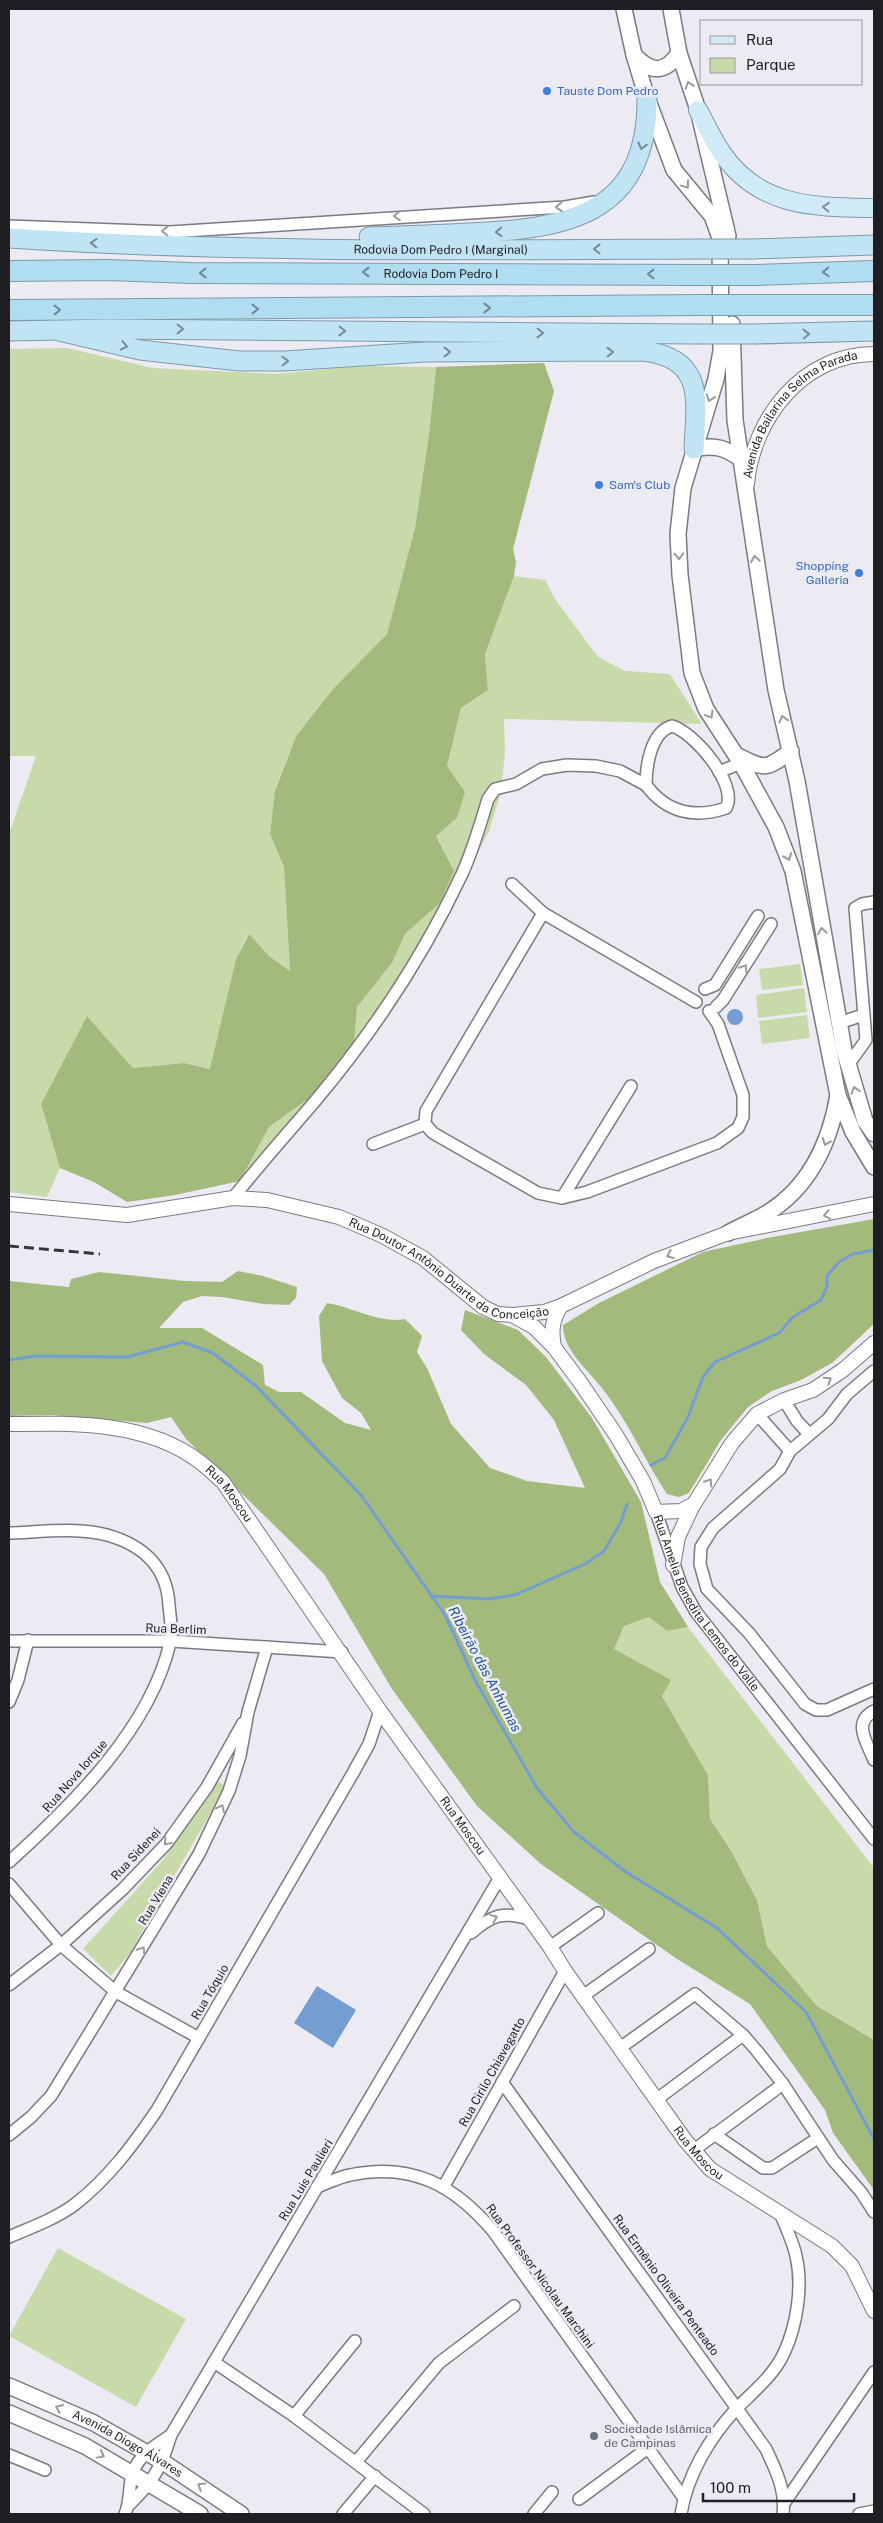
<svg xmlns="http://www.w3.org/2000/svg" width="883" height="2523" font-family="'Public Sans',sans-serif">
<style>
.green{fill:#c6dba9}
.forest{fill:#a2bb7d}
.water{fill:#749dd1}
.lines{fill:none;stroke-linecap:round;stroke-linejoin:round}
.stream{stroke:#749dd1;stroke-width:3}
.minor-casing{stroke:#7b7a82;stroke-width:14}
.tertiary-casing{stroke:#7b7a82;stroke-width:16}
.secondary-casing{stroke:#7b7a82;stroke-width:18}
.primary-casing{stroke:#7e9aa9;stroke-width:20}
.trunk-casing{stroke:#7e9aa9;stroke-width:21}
.motorway-casing{stroke:#7e9aa9;stroke-width:22}
.minor{stroke:#fff;stroke-width:11}
.tertiary{stroke:#fff;stroke-width:14}
.secondary{stroke:#fff;stroke-width:15}
.primary{stroke:#d0ebf7;stroke-width:18}
.trunk{stroke:#c0e4f4;stroke-width:19}
.motorway{stroke:#b1ddf1;stroke-width:20}
.rail{stroke:#363539;stroke-width:3;stroke-dasharray:10 5;stroke-linecap:butt}
.trunk-bridge-casing{stroke:#7e9aa9;stroke-width:21;stroke-linecap:butt}
.motorway-bridge-casing{stroke:#7e9aa9;stroke-width:22;stroke-linecap:butt}
.trunk-bridge{stroke:#c0e4f4;stroke-width:19}
.motorway-bridge{stroke:#b1ddf1;stroke-width:20}
.oneway{stroke:#9a9a9c}
.oneway2{stroke:#788b96}
.oneway3{stroke:#808f97}
.oneway4{stroke:#6f8794}
.shop-dot{fill:#3f7fe0;stroke:#eceaf3;stroke-width:2}
.worship-dot{fill:#6b7280;stroke:#eceaf3;stroke-width:2}
.labels{text-anchor:middle;dominant-baseline:central;stroke-width:5;stroke-linejoin:round;paint-order:stroke}
.shop-label{font-size:12px;fill:#366cbe;stroke:#eceaf3;text-anchor:start}
.street-label{font-size:12px;fill:#1f1e22;stroke:#eceaf3}
.worship-label{font-size:12px;fill:#5b616d;stroke:#eceaf3;text-anchor:start}
.water-label{font-size:14px;font-style:italic;fill:#1e5594;stroke:#eceaf3}
</style>
<rect width="100%" height="100%" fill="#eceaf3"/>
<g class="green">
<path d="M67 348 153 368 277 374 358 366 436 367 429 434 415 528 387 634 334 688 296 736 276 787 270 834 284 867 290 971 269 956 248 934 236 959 211 1069 184 1063 133 1068 87 1016 41 1104 60 1168 47 1197 9 1192V834L36 756H9V349Z"/>
<path d="M514 576 545 580 555 599 598 657 625 671 670 674 702 724 504 719 505 752 501 792 489 831 414 977 386 1020 262 1173 240 1181 269 1127 308 1099 354 1043 357 1007 392 963 405 934 440 903 454 871 436 836 457 818 447 766 461 708 488 690 485 654Z"/>
<path d="M800 964 803 985 762 990 759 969Z"/>
<path d="M804 988 807 1012 758 1018 756 995Z"/>
<path d="M807 1015 810 1038 762 1044 759 1021Z"/>
<path d="M649 1617 667 1631 688 1627 874 1868V2040L817 2006 767 1946 757 1900 730 1849 710 1819 708 1775 662 1696 614 1649 624 1626Z"/>
<path d="M217 1781 226 1786 130 1953 111 1976 83 1949 163 1860Z"/>
<path d="M58 2248 186 2319 136 2407 9 2336Z"/>
</g>
<g class="forest">
<path d="M544 363 554 391 513 549 516 562 514 576 485 654 488 690 461 708 447 766 465 792 457 818 436 836 454 871 440 903 405 934 392 963 357 1007 354 1043 308 1099 269 1127 240 1181 175 1195 127 1202 94 1182 60 1168 41 1104 87 1016 133 1068 184 1063 210 1069 236 959 249 934 269 956 290 971 284 867 270 834 275 791 296 736 334 688 387 634 415 528 429 434 436 367Z"/>
<path d="M874 1219V1324L832 1363 801 1380 772 1391 748 1407 721 1440 689 1493 679 1497 667 1494C645 1461 629 1423 605 1392 590 1371 563 1352 563 1325L599 1303 703 1252 767 1238Z"/>
<path d="M238 1271 263 1276 297 1287 296 1298 289 1305 263 1304 222 1297 202 1296 183 1302 159 1328H202L263 1365 265 1385 279 1392H301L345 1423 371 1430 361 1413 342 1398 322 1361 319 1316 327 1303C353 1307 379 1324 405 1319L422 1336 417 1352 427 1368 451 1424 490 1468 527 1481 585 1488 554 1420 526 1385 484 1354 461 1330 465 1310 518 1330 546 1357 592 1418 641 1502 660 1582 688 1627 667 1631 649 1617 624 1626 614 1649 671 1680 662 1696 708 1775 710 1819 730 1849 757 1900 767 1946 817 2006 874 2040V2190L833 2133 825 2110 750 2004 677 1959 541 1864 477 1806 392 1689 324 1574 186 1439 171 1417 147 1423 52 1415 9 1416V1281L69 1287 71 1279 99 1272 185 1281 222 1282Z"/>
</g>
<g class="water">
<circle cx="735" cy="1017" r="8"/>
<path d="M317 1986 356 2010 333 2048 294 2023Z"/>
</g>
<g class="lines">
<g class="stream">
<path d="M9 1360 36 1356 127 1357 183 1342 213 1353 256 1386 361 1495 445 1615 476 1682 537 1788 574 1832 626 1872 717 1928 806 2012 874 2139"/>
<path d="M651 1465 665 1458 688 1417 703 1377 715 1362 779 1333 793 1317 821 1300 827 1286V1276L839 1262 853 1254 874 1250"/>
<path d="M431 1596 488 1599 515 1595 585 1564 604 1551 621 1522 627 1504"/>
</g>
<defs>
<g id="minor">
<path d="M9 226 170 232 565 207 594 202"/>
<path d="M672 726C694 732 739 785 726 808 694 819 666 812 646 785 646 765 651 732 672 726Z"/>
<path d="M719 772 741 763"/>
<path d="M512 884 543 913"/>
<path d="M705 989 715 985 758 916"/>
<path d="M696 1002 543 913 426 1111 425 1124 433 1133 538 1193 562 1198 587 1192 717 1143 738 1128 743 1117V1095L718 1024 709 1011"/>
<path d="M716 1007 723 1000 771 924"/>
<path d="M839 1023 863 1015"/>
<path d="M848 1065 866 1040 855 908 862 904 874 902"/>
<path d="M373 1144 425 1124"/>
<path d="M233 1198C260 1164 288 1133 316 1100 373 1032 424 955 462 874 473 850 480 825 488 799L495 789 516 784 542 769 567 765 596 766 620 771 646 785"/>
<path d="M562 1198 631 1086"/>
<path d="M874 1371 847 1394 828 1419 790 1451 780 1469 713 1528 701 1547 700 1564 707 1589 749 1633 805 1704 816 1710H827L874 1689"/>
<path d="M784 1400 797 1421 809 1434"/>
<path d="M757 1414 790 1451"/>
<path id="s1" d="M656 1512 682 1587 696 1612 874 1839"/>
<path d="M9 1533C40 1532 76 1527 107 1535 143 1545 167 1567 169 1605 170 1617 173 1632 170 1643 150 1729 72 1805 9 1862"/>
<path d="M9 1641H171L342 1652"/>
<path d="M9 1702 18 1680 28 1640"/>
<path d="M874 1711C852 1722 867 1743 874 1760"/>
<path d="M9 1884 61 1945 116 1992 199 2038"/>
<path d="M471 1933C492 1915 503 1911 529 1919"/>
<path d="M550 1947 598 1913"/>
<path d="M9 1985 61 1945 123 1889 167 1843 207 1787 243 1723"/>
<path d="M583 1996 649 1949"/>
<path d="M620 2048 695 1994 743 2035 757 2051 783 2084 833 2160 861 2192 874 2212"/>
<path d="M502 2082 766 2449C776 2470 786 2491 783 2514"/>
<path d="M656 2100 743 2035"/>
<path d="M714 2134 763 2168H772L818 2138"/>
<path d="M9 2135 31 2117 51 2096 199 1854 229 1791 240 1756 248 1712 267 1647"/>
<path d="M694 2150 783 2084"/>
<path d="M444 2186 565 1971"/>
<path d="M317 2187C328 2183 339 2177 350 2175 412 2162 454 2185 493 2231L683 2497"/>
<path d="M9 2237C30 2228 55 2219 74 2205 108 2179 133 2145 157 2110L353 1773 369 1744 380 1711"/>
<path d="M214 2362 294 2416 424 2514"/>
<path d="M294 2416 355 2341"/>
<path d="M9 2455 45 2470"/>
<path d="M356 2462 439 2363 514 2306"/>
<path d="M579 2499 648 2448"/>
<path d="M785 2502 874 2372"/>
<path d="M130 2504C154 2480 161 2468 171 2435L499 1879"/>
<path d="M125 2514C131 2501 128 2486 133 2472 140 2454 156 2445 171 2435"/>
<path d="M343 2514 375 2476"/>
<path d="M534 2514 552 2492"/>
<path d="M681 2514C687 2475 710 2437 737 2408 754 2391 774 2375 784 2353 797 2325 803 2286 796 2256 793 2242 786 2227 780 2213"/>
<path d="M859 2514 874 2511"/>
</g>
<g id="tertiary">
<path id="s2" d="M747 484C753 418 803 354 874 354"/>
<path id="s3" d="M9 1204 127 1215 233 1198 267 1200 339 1217 381 1235 423 1258 483 1307 498 1314 513 1315 544 1312 561 1306 654 1261 728 1233 874 1204"/>
<path d="M514 1316 534 1327 554 1347 580 1382 616 1435 643 1481 656 1512 681 1511 694 1504 732 1443 757 1414 784 1400 813 1390 843 1370 874 1343"/>
<path d="M554 1347C551 1331 552 1320 561 1306"/>
<path id="s4" d="M9 1424C72 1423 147 1421 200 1462 208 1468 215 1475 223 1482L380 1711 550 1947 565 1971 685 2140 710 2169 832 2246 852 2266 874 2311"/>
<path d="M673 1565 678 1537 693 1505"/>
</g>
<g id="secondary">
<path d="M624 9 634 55 647 98 674 170 712 216 720 238 721 351 716 379 683 488 678 534 680 575 692 673 706 709 741 763 776 827 793 871 838 1095 853 1132 874 1167"/>
<path d="M671 9 679 53 698 110 728 236"/>
<path d="M634 55C650 72 664 75 679 53"/>
<path d="M732 324 735 420 776 690 797 781 844 1050 865 1121 874 1134"/>
<path d="M694 449C713 444 727 448 742 460"/>
<path d="M736 755C765 769 764 771 791 751"/>
<path d="M728 1233C741 1226 756 1220 769 1212 811 1185 830 1142 838 1095"/>
<path id="s5" d="M9 2386 94 2423 163 2462 241 2514"/>
<path d="M9 2413 85 2446 200 2514"/>
</g>
<path id="primary" d="M698 110C706 124 713 140 722 153 759 208 816 207 874 208"/>
<g id="trunk">
<path d="M369 237C402 236 435 235 468 233 565 229 648 216 647 98"/>
<path id="s6" d="M9 238C238 253 468 250 698 249"/>
<path d="M752 249 874 245"/>
<path d="M9 331 111 329 697 334"/>
<path d="M59 331 140 350 239 361H284L425 352 644 351C706 359 696 401 694 449"/>
<path d="M757 334 874 331"/>
</g>
<g id="motorway">
<path id="s7" d="M9 271 108 270 190 273 699 275"/>
<path d="M756 275 874 271"/>
<path d="M757 305H874"/>
<path d="M9 310 699 305"/>
</g>
</defs>
<use href="#minor" class="minor-casing"/>
<use href="#tertiary" class="tertiary-casing"/>
<use href="#secondary" class="secondary-casing"/>
<use href="#primary" class="primary-casing"/>
<use href="#trunk" class="trunk-casing"/>
<use href="#motorway" class="motorway-casing"/>
<use href="#minor" class="minor"/>
<use href="#tertiary" class="tertiary"/>
<use href="#secondary" class="secondary"/>
<use href="#primary" class="primary"/>
<use href="#trunk" class="trunk"/>
<use href="#motorway" class="motorway"/>
<path class="rail" d="M9 1246 100 1254"/>
<defs>
<g id="trunk-bridge">
<path d="M698 249H752"/>
<path d="M697 334H757"/>
</g>
<g id="motorway-bridge">
<path d="M699 275H756"/>
<path d="M699 305H757"/>
</g>
</defs>
<use href="#trunk-bridge" class="trunk-bridge-casing"/>
<use href="#motorway-bridge" class="motorway-bridge-casing"/>
<use href="#trunk-bridge" class="trunk-bridge"/>
<use href="#motorway-bridge" class="motorway-bridge"/>
</g>
<defs><path id="oneway-chevron" d="M-2-3.5L2.5 0L-2 3.5" fill="none" stroke-width="1.6" stroke-linecap="round" stroke-linejoin="round" transform="scale(1.25)"/></defs>
<g class="oneway">
<use href="#oneway-chevron" transform="translate(689 85) rotate(-109)"/>
<use href="#oneway-chevron" transform="translate(686 185) rotate(53)"/>
<use href="#oneway-chevron" transform="translate(559 207) rotate(176)"/>
<use href="#oneway-chevron" transform="translate(397 216) rotate(176)"/>
<use href="#oneway-chevron" transform="translate(165 231) rotate(-179)"/>
<use href="#oneway-chevron" transform="translate(710 398) rotate(109)"/>
<use href="#oneway-chevron" transform="translate(679 556) rotate(88)"/>
<use href="#oneway-chevron" transform="translate(755 559) rotate(-99)"/>
<use href="#oneway-chevron" transform="translate(710 715) rotate(59)"/>
<use href="#oneway-chevron" transform="translate(783 719) rotate(-105)"/>
<use href="#oneway-chevron" transform="translate(788 857) rotate(68)"/>
<use href="#oneway-chevron" transform="translate(822 931) rotate(-100)"/>
<use href="#oneway-chevron" transform="translate(744 968) rotate(-58)"/>
<use href="#oneway-chevron" transform="translate(855 1090) rotate(-106)"/>
<use href="#oneway-chevron" transform="translate(826 1142) rotate(112)"/>
<use href="#oneway-chevron" transform="translate(827 1215) rotate(169)"/>
<use href="#oneway-chevron" transform="translate(670 1255) rotate(158)"/>
<use href="#oneway-chevron" transform="translate(828 1380) rotate(-33)"/>
<use href="#oneway-chevron" transform="translate(709 1482) rotate(-57)"/>
<use href="#oneway-chevron" transform="translate(221 1808) rotate(-65)"/>
<use href="#oneway-chevron" transform="translate(167 1842) rotate(130)"/>
<use href="#oneway-chevron" transform="translate(494 1918) rotate(-22)"/>
<use href="#oneway-chevron" transform="translate(142 1950) rotate(-58)"/>
<use href="#oneway-chevron" transform="translate(59 2408) rotate(-157)"/>
<use href="#oneway-chevron" transform="translate(101 2455) rotate(29)"/>
<use href="#oneway-chevron" transform="translate(201 2486) rotate(-148)"/>
</g>
<g class="oneway2">
<use href="#oneway-chevron" transform="translate(642 146) rotate(104)"/>
<use href="#oneway-chevron" transform="translate(499 232) rotate(178)"/>
<use href="#oneway-chevron" transform="translate(94 243) rotate(-178)"/>
<use href="#oneway-chevron" transform="translate(597 249) rotate(180)"/>
<use href="#oneway-chevron" transform="translate(180 329) rotate(1)"/>
<use href="#oneway-chevron" transform="translate(342 331) rotate(1)"/>
<use href="#oneway-chevron" transform="translate(540 333) rotate(1)"/>
<use href="#oneway-chevron" transform="translate(806 334) rotate(-1)"/>
<use href="#oneway-chevron" transform="translate(124 346) rotate(13)"/>
<use href="#oneway-chevron" transform="translate(447 352)"/>
<use href="#oneway-chevron" transform="translate(610 352) rotate(-1)"/>
<use href="#oneway-chevron" transform="translate(285 361) rotate(-2)"/>
</g>
<use class="oneway3" href="#oneway-chevron" transform="translate(826 207) rotate(-176)"/>
<g class="oneway4">
<use href="#oneway-chevron" transform="translate(366 272) rotate(-180)"/>
<use href="#oneway-chevron" transform="translate(826 272) rotate(178)"/>
<use href="#oneway-chevron" transform="translate(203 273) rotate(180)"/>
<use href="#oneway-chevron" transform="translate(651 274) rotate(-180)"/>
<use href="#oneway-chevron" transform="translate(487 308)"/>
<use href="#oneway-chevron" transform="translate(255 309)"/>
<use href="#oneway-chevron" transform="translate(57 310)"/>
</g>
<g class="shop-dot">
<circle cx="547" cy="91" r="5"/>
<circle cx="599" cy="485" r="5"/>
<circle cx="859" cy="573" r="5"/>
</g>
<circle class="worship-dot" cx="594" cy="2436" r="5"/>
<g class="labels">
<g class="shop-label">
<text x="557" y="91">Tauste Dom Pedro</text>
<text x="609" y="485">Sam's Club</text>
<text x="849" y="566" text-anchor="end">Shopping<tspan x="849" dy="14">Galleria</tspan></text>
</g>
<g class="street-label">
<text stroke="none"><textPath href="#s6" startOffset="432">Rodovia Dom Pedro I (Marginal)</textPath></text>
<text stroke="none"><textPath href="#s7" startOffset="432">Rodovia Dom Pedro I</textPath></text>
<text stroke="none"><textPath href="#s2" startOffset="94">Avenida Bailarina Selma Parada</textPath></text>
<text stroke="none"><textPath href="#s3" startOffset="459">Rua Doutor Antônio Duarte da Conceição</textPath></text>
<text stroke="none"><textPath href="#s4" startOffset="242">Rua Moscou</textPath></text>
<text stroke="none"><textPath href="#s1" startOffset="105">Rua Amelia Benedita Lemos do Valle</textPath></text>
<text transform="translate(176 1629) rotate(2)">Rua Berlim</text>
<text transform="translate(75 1776) rotate(-49)">Rua Nova Iorque</text>
<text stroke="none"><textPath href="#s4" startOffset="648">Rua Moscou</textPath></text>
<text transform="translate(136 1854) rotate(-47)">Rua Sidenei</text>
<text transform="translate(156 1900) rotate(-59)">Rua Viena</text>
<text transform="translate(210 1992) rotate(-60)">Rua Tóquio</text>
<text transform="translate(492 2072) rotate(-61)">Rua Cirilo Chiavegatto</text>
<text stroke="none"><textPath href="#s4" startOffset="1052">Rua Moscou</textPath></text>
<text transform="translate(306 2180) rotate(-59)">Rua Luis Paulieri</text>
<text transform="translate(540 2276) rotate(54)">Rua Professor Nicolau Marchini</text>
<text transform="translate(666 2285) rotate(54)">Rua Ermênio Oliveira Penteado</text>
<text stroke="none"><textPath href="#s5" startOffset="132">Avenida Diogo Álvares</textPath></text>
</g>
<g class="worship-label">
<text x="604" y="2429">Sociedade Islâmica<tspan x="604" dy="14">de Campinas</tspan></text>
</g>
<g class="water-label">
<text transform="translate(485 1669) rotate(62)">Ribeirão das Anhumas</text>
</g>
</g>
<rect width="883" height="2523" fill="none" stroke="#1f1e22" stroke-width="20"/>
<rect x="700" y="20" width="162" height="65" fill="#eceaf3" stroke="#9a989f"/>
<rect x="710" y="36" width="25" height="8" fill="#d0ebf7" stroke="#9a989f"/>
<text x="746" y="45" font-size="15" fill="#1f1e22">Rua</text>
<rect x="710" y="58" width="25" height="15" fill="#c6dba9" stroke="#9a989f"/>
<text x="746" y="70" font-size="15" fill="#1f1e22">Parque</text>
<path d="M703 2493v8h151v-8" fill="none" stroke="#1f1e22" stroke-width="2.5"/>
<text x="710" y="2493" font-size="15" fill="#1f1e22" stroke="#eceaf3" stroke-width="4" paint-order="stroke">100 m</text>
</svg>
